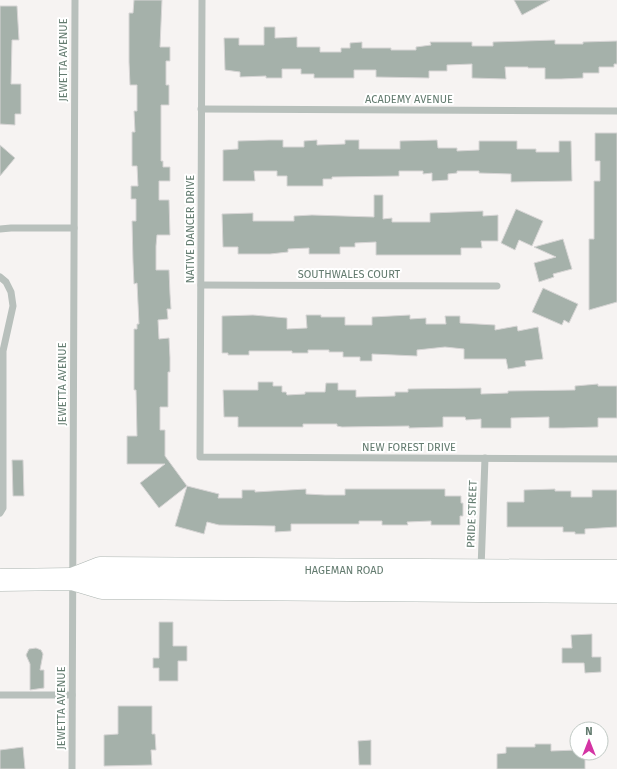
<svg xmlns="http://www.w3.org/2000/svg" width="617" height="769" font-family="'Fira Sans',sans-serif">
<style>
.building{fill:#a5b1aa;stroke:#d7d5d5}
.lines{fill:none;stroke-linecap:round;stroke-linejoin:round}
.major-casing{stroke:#acb5b1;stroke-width:23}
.minor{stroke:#b8c0bc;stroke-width:7}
.major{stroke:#fff;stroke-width:22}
.labels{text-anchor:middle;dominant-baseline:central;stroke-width:4;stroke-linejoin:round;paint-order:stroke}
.street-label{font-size:11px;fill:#637b6f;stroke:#fff}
</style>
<rect width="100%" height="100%" fill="#f6f3f2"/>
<g class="building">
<path d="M134 0H162L160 47H170V61H166V85H169V105H161V161H163V167H170V181H159V200H169L170 235H157L156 246V270H169L170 294 171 309H167L168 319 158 320 159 339 169 338 170 358V372H168V407H160V430H165V456L187 486 219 494 218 498H242V490H255V492L306 489V494L325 495H345V489H445V496H461V503H463V516H460V525H431V521L407 522 408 525H382V521H359V524H291V531L275 532V526L219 525 207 522 204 534 175 526 187 486 159 508 140 483 165 464H127V436H137L136 390H134V329H137V324H139L137 283 134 284 133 262 132 221H136V199H131V186H138L137 166H132V132H135L134 111H137V85H130L129 62V13H133Z"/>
<path d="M514 0H550L522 15Z"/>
<path d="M0 6H17L19 40H12L11 84H21V114H15V125L0 124Z"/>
<path d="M264 27H275V38L297 37V47H320V52H341V48H350V43L362 42V48H391V50H416V47L431 45 430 42H472V46H493V42L555 40V44H583V42L617 41V64H614V67H599V73H583V78L561 79H545V68H528V67H505L506 79 472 78V64L447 65V71H429V78L376 77V70H354V78H314V74H301V69H282V78H266V76L240 77V72L225 70 224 38H239V45H264Z"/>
<path d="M595 133H617V302L589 310V239H594V181H600V161H595Z"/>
<path d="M269 140H283V147H304V141L317 140V145L345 144V140H359V149H400V141L437 140 438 148H457V151L479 150V141H517V149H536V152H559V141H571L572 181 511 182V174L479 173V171H457V173L448 174V180L432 181V173L423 174V171H399V176L332 177V179H323V186H287V176H277V171H254L255 181H223V150L238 149V141Z"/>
<path d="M0 145 15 158 0 176Z"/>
<path d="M374 195H383V219L392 218V222H430V213L483 211V216L498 215V241H481L482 248H461V255H376V242L355 243V247H340V254H309V248L288 249V252L270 254H238V247H223L222 214 253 213V221H294V216L312 215 374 217Z"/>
<path d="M516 209 543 221 532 246 519 240 515 250 501 243Z"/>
<path d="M563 239 572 269 553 274 554 277 539 282 534 263 556 257 534 247Z"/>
<path d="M543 288 578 304 569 323 564 320 562 325 532 312Z"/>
<path d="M253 315 287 318V329L307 328 306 315H321V317H345V325H372V317L410 315V319L426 318V324H446L445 316H460V323L495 325V330L517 326 518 331 538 327 543 359 525 361 526 366 508 369 506 359H464V349L445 347 417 350V356L372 354V361H360V357H343V352H329V350H308V353H292V351H249V355H228V353H222V316Z"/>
<path d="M258 382H273V386H282V392H286L287 395 305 394V392H325L326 383H338V390H356V397L395 396V392H408V389L481 388V394L508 393V391L575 390V386L598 384V386H617V418H598V427L563 428H549V417L511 418V428H481V419L466 420 465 417H443V427L409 428V426L342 427 337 426V424H303V427H238V417H224L223 390H258Z"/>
<path d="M12 460H23L24 496H13Z"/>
<path d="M555 489V491H571V497H592V490H617V527L585 529V534H575V532H563V527H507V502H524V490Z"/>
<path d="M159 622H173V646H187V661H178V681H159V668H153V658H159Z"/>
<path d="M592 634V657H601V672L585 673 584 663H562V648H572L571 635Z"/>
<path d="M36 648 41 650 43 654 40 670H44V688L30 690V664L26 655 29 649Z"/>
<path d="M118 706H152V734H155L156 750H151L152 765 104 766V735L118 734Z"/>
<path d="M371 740V765H359L358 741Z"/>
<path d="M535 744H551V751L577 750V753H585V769H497V754L506 753V747H535Z"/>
<path d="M23 747 25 769H0V750Z"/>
</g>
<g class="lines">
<defs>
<g id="major">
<path d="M72 579 100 568 617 571"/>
<path d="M0 580 72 579 102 588 617 592"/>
</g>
</defs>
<use href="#major" class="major-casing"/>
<g class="minor">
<path d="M202 0 200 457 617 459"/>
<path d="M201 109 617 111"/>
<path d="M0 229 11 228H74"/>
<path d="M0 277 6 282 11 292 13 306 3 351V508L0 513"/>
<path d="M201 285 497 286"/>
<path d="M481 569 485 458"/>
<path d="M0 695H72"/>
<path d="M72 769 75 0"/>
</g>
<use href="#major" class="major"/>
</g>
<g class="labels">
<g class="street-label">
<text transform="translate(63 60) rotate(-90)">JEWETTA AVENUE</text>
<text x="409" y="99">ACADEMY AVENUE</text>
<text transform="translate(190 229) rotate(-90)">NATIVE DANCER DRIVE</text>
<text x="349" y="274">SOUTHWALES COURT</text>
<text transform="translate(62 384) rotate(-90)">JEWETTA AVENUE</text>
<text x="409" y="447">NEW FOREST DRIVE</text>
<text transform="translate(472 514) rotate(-88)">PRIDE STREET</text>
<text x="344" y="570">HAGEMAN ROAD</text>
<text transform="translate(61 708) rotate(-90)">JEWETTA AVENUE</text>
</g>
</g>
<g transform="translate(589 741)"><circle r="19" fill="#ffffff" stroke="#c1cac5"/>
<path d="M0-3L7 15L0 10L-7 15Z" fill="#d434a4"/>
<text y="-6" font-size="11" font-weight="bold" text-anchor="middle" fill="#637b6f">N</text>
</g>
</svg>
